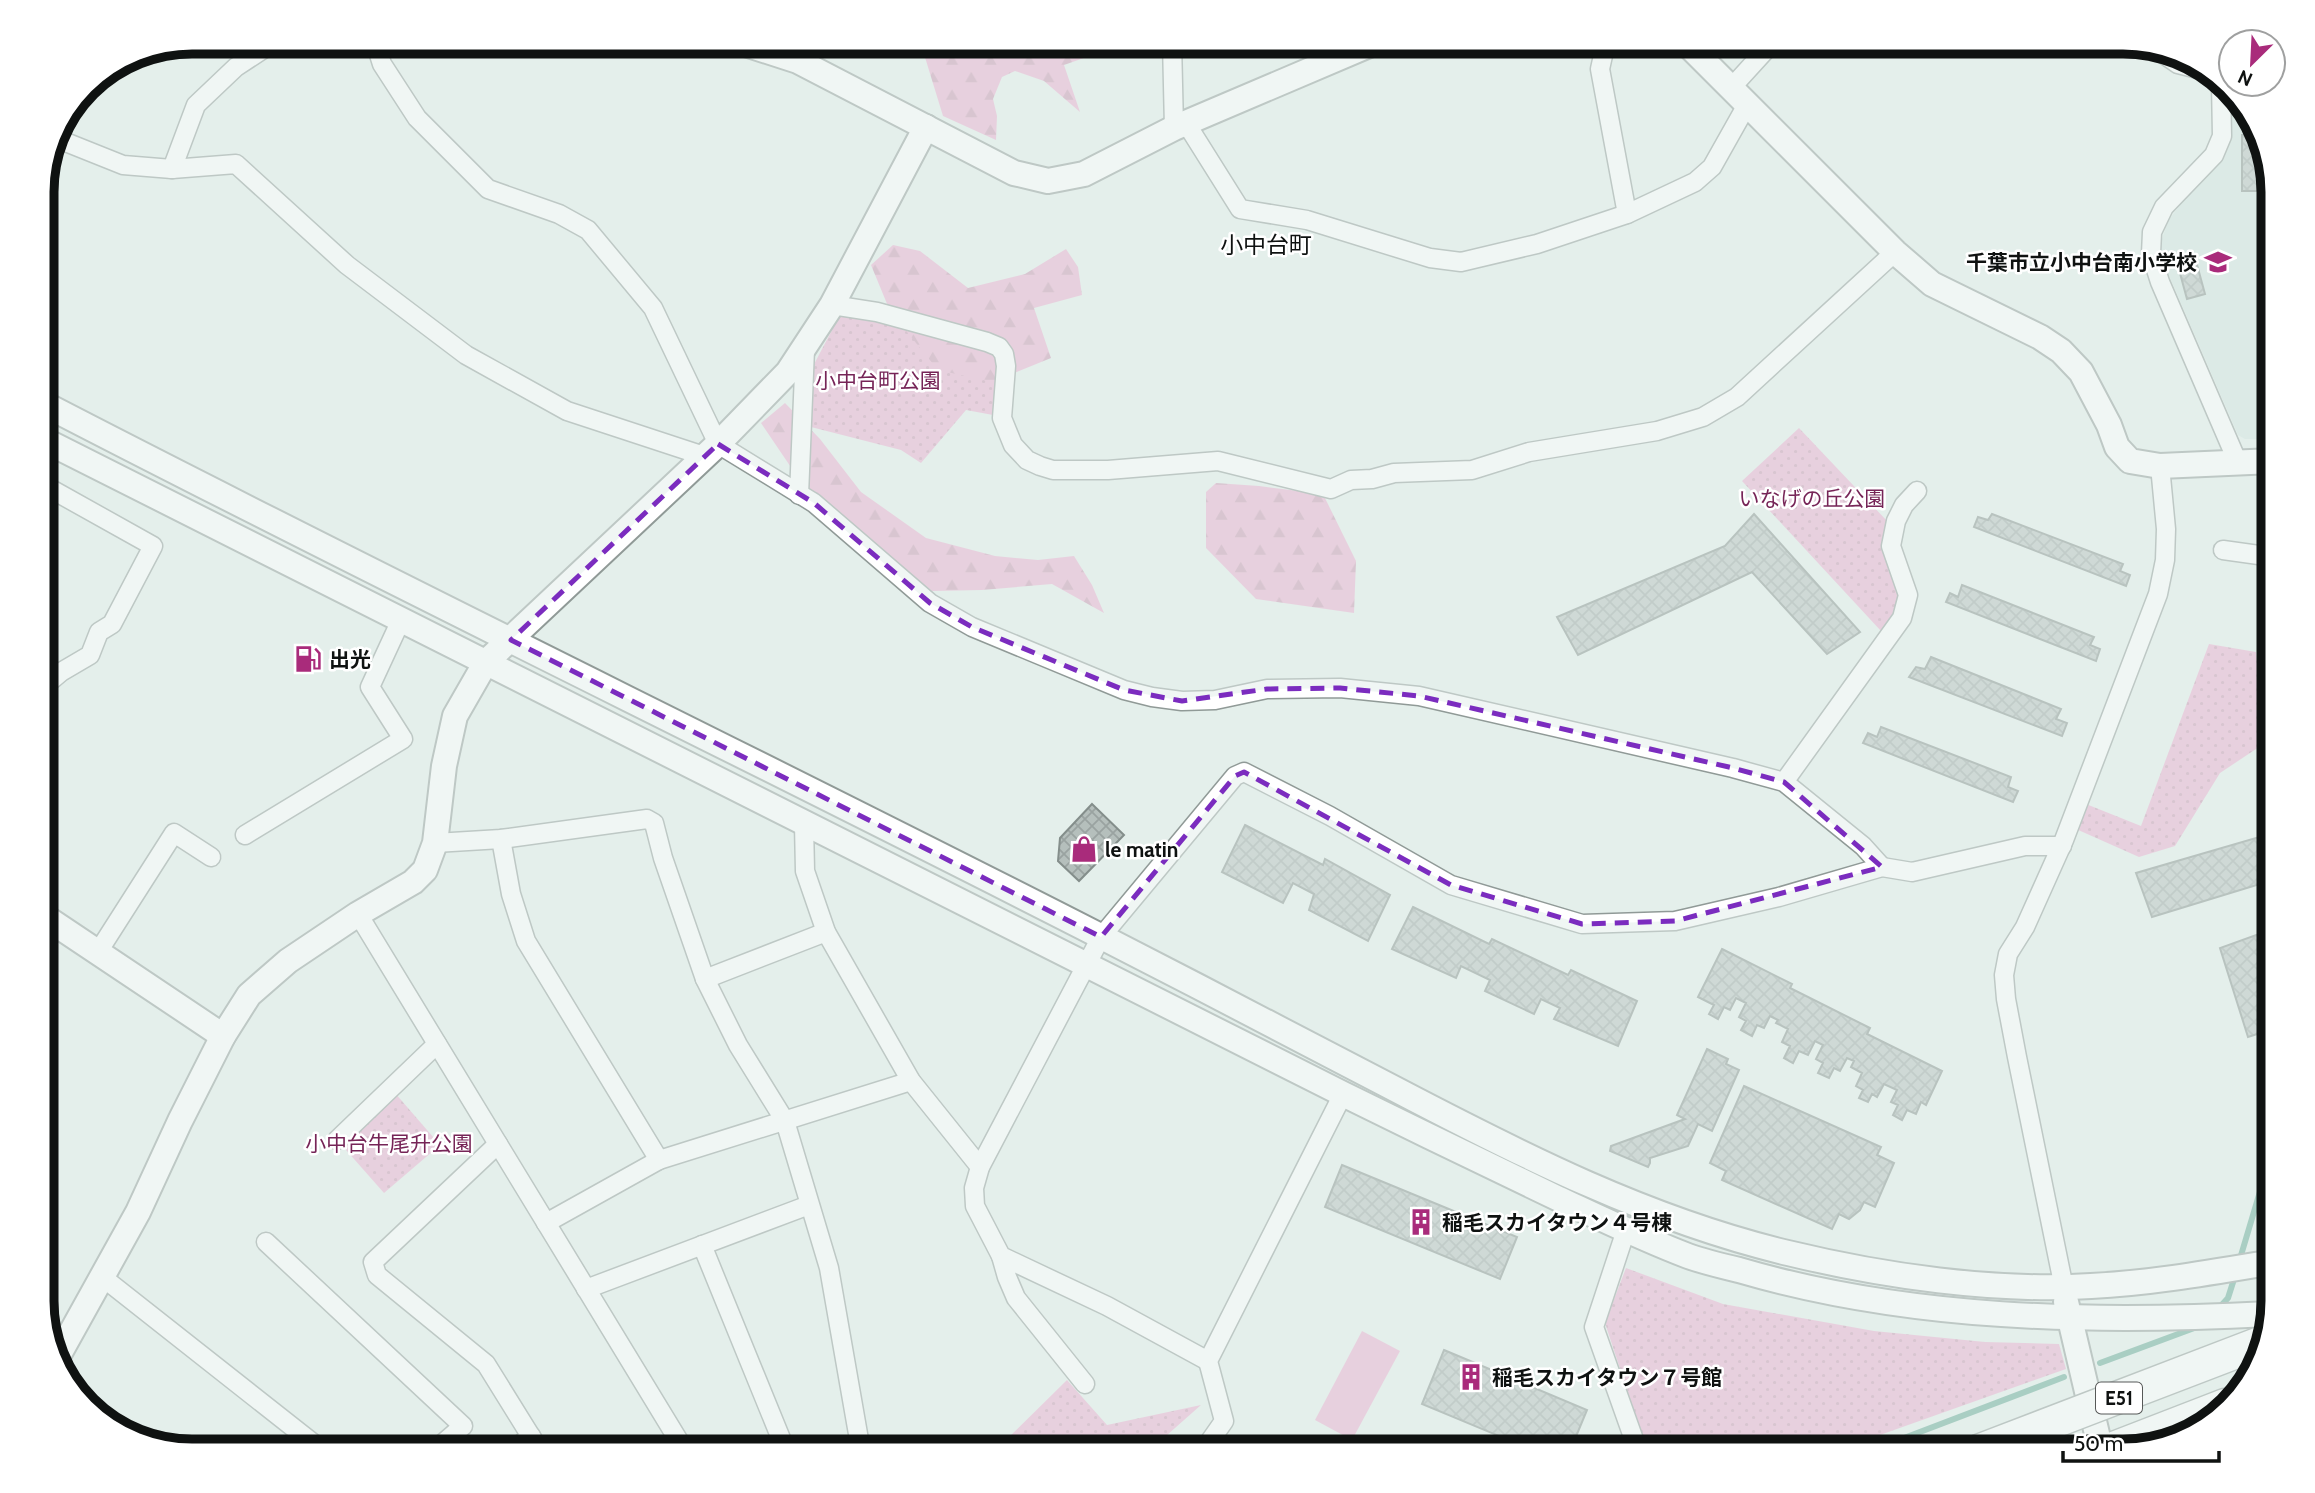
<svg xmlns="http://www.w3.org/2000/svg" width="2315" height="1493" font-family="Cabin,'Noto Sans JP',sans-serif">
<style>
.built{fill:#d2e5df}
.grass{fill:url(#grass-dots)}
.forest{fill:url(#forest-firs)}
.garden{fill:#ecacce}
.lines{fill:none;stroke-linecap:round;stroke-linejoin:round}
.stream{stroke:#63a693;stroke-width:6}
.building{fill:url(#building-cross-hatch);stroke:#848e8b;stroke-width:2}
.street-casing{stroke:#909a97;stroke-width:21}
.secondary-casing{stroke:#909a97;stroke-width:28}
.highway-casing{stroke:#909a97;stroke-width:35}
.street{stroke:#fff;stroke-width:18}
.secondary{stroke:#fff;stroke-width:24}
.highway{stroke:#fff;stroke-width:32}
.highway-bridge-casing{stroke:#909a97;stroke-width:35;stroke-linecap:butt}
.highway-bridge{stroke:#fff;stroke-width:32}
.marked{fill:none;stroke:#7b2cbf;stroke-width:5;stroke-dasharray:14 9;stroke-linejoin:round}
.labels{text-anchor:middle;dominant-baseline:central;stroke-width:5;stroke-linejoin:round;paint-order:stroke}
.shield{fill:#fff;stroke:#575958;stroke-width:2}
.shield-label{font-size:19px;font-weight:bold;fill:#0f1211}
.poi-label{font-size:21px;font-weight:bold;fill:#0f1211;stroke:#fff;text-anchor:start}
.park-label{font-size:21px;fill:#762457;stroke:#fff}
.neighbourhood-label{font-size:23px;fill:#0f1211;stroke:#fff}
.rim{fill:none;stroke:#0f1211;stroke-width:9}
</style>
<defs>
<pattern id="grass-dots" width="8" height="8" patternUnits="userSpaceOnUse" patternTransform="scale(1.75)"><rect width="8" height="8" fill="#ecacce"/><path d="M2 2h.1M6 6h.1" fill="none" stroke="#c993b0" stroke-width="1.8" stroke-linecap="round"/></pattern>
<pattern id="forest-firs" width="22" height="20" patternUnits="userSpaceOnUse" patternTransform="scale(1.75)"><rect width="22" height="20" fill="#ecacce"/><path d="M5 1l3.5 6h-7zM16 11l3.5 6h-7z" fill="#c993b0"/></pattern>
<pattern id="building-cross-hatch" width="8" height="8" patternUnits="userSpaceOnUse" patternTransform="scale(1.75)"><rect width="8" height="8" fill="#b5bfbc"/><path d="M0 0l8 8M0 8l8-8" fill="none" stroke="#9aa3a1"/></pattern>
</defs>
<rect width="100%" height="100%" fill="#e4efeb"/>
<path class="built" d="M2232 95 2253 118 2273 192V439H2245L2238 435 2161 257 2162 239 2168 221 2184 200 2219 162 2229 144 2232 132Z"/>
<g class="grass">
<path d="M841 313 884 317 1003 369 993 415 966 410 921 463 901 450 811 427 812 368Z"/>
<path d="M1799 428 1889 523 1883 539 1884 553 1899 598 1897 607 1881 631 1742 481Z"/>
<path d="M2209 644 2256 652 2265 743 2220 773 2175 846 2139 857 2076 829 2086 804 2141 826Z"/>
<path d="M395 1093 440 1145 384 1193 339 1142Z"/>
<path d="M1626 1268 1723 1304 1874 1331 1985 1342 2059 1344 2066 1369 1835 1451H1647L1605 1323Z"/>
<path d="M1067 1380 1107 1425 1201 1405 1149 1451H989L1006 1440Z"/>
</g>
<g class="forest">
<path d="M916 42H1111L1112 48 1064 65 1080 112 1044 81 1015 71 1002 77 993 99 997 116 996 140 943 116 924 54Z"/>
<path d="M893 245 920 251 968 288 1025 274 1066 249 1078 267 1082 295 1034 308 1051 358 992 382 938 370 890 311 871 265Z"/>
<path d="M785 403 820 439 861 492 926 538 995 556 1038 560 1074 556 1092 585 1104 613 1052 584 982 590 932 591 805 488 761 423Z"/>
<path d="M1216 483 1259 486 1323 494 1356 561 1354 613 1256 599 1206 548V492Z"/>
</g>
<path class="garden" d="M1362 1331 1400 1351 1352 1440 1315 1420Z"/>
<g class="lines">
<g class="stream">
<path d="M2239 1262 2273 1148"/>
<path d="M2218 1309 2228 1298 2235 1276"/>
<path d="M2100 1363 2197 1327"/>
<path d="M1870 1451 2064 1377"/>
</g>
</g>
<g class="building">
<path d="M2242 135H2258L2273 191H2242Z"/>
<path d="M2196 261 2205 294 2187 299 2178 266Z"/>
<path d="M1754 514 1860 632 1827 654 1752 572 1578 655 1557 617 1725 546Z"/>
<path d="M1992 514 2123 564 2120 571 2130 575 2126 586 1974 527 1978 517 1988 520Z"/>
<path d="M1962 585 2094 637 2090 645 2100 649 2096 661 1946 602 1950 593 1958 597Z"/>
<path d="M1931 657 2061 709 2056 719 2067 723 2062 736 1909 677 1916 667 1925 669Z"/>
<path d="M1881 727 2011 777 2008 787 2018 791 2013 802 1863 743 1868 733 1877 737Z"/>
<path d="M1092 804 1124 835 1079 881 1058 861 1060 838Z"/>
<path d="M1245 825 1323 865 1325 859 1390 895 1368 941 1309 910 1314 894 1293 883 1283 903 1222 872Z"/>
<path d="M2273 833V880L2152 917 2136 873Z"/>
<path d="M1413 907 1489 944 1492 939 1568 975 1571 970 1637 1001 1618 1046 1554 1019 1560 1008 1541 999 1534 1014 1485 991 1490 980 1461 966 1456 978 1392 949Z"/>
<path d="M2270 930 2273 939V963L2269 964 2273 975V991L2271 992 2273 997V1029L2248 1037 2220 948Z"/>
<path d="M1722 949 1792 984 1790 988 1870 1028 1867 1034 1942 1071 1926 1105 1921 1102 1916 1114 1907 1110 1902 1120 1893 1115 1898 1105 1891 1102 1897 1090 1884 1084 1877 1097 1872 1094 1868 1102 1859 1098 1863 1090 1856 1086 1862 1073 1851 1067 1854 1061 1847 1058 1840 1071 1834 1068 1829 1078 1818 1073 1823 1063 1816 1059 1823 1045 1815 1041 1808 1055 1799 1051 1793 1063 1784 1058 1790 1046 1782 1042 1788 1029 1776 1023 1778 1020 1770 1016 1764 1028 1757 1025 1752 1036 1741 1030 1746 1021 1739 1017 1746 1003 1736 998 1730 1010 1724 1007 1718 1019 1709 1014 1714 1005 1698 997Z"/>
<path d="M1707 1049 1728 1059 1726 1064 1739 1070 1712 1131 1698 1124 1688 1146 1650 1158V1163L1648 1167 1610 1151 1611 1146 1685 1119 1677 1115Z"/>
<path d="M1744 1086 1881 1147 1877 1155 1894 1163 1875 1207 1864 1202 1860 1210 1849 1219 1839 1214 1832 1229 1722 1180 1726 1171 1710 1163Z"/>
<path d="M1342 1165 1517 1237 1500 1279 1325 1207Z"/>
<path d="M1444 1350 1587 1410 1570 1451H1535L1422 1404Z"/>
<path d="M1244 1441 1268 1451H1240Z"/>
</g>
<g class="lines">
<defs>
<g id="street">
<path d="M375 42 382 64 417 118 488 189 559 214 588 230 653 308 718 444 814 503 930 603 972 627 1124 690 1152 697 1182 701 1215 700 1267 689 1340 688 1419 696 1733 768 1784 782 1863 846 1882 867"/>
<path d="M1172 42 1174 128"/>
<path d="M1606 42 1600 69 1627 214"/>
<path d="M2165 55 2178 64 2210 72"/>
<path d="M2221 83 2222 136 2214 155 2164 207 2152 232 2151 254 2160 282 2238 463"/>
<path d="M1732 87 1773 42"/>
<path d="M1186 123 1240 209 1307 220 1430 258 1461 262 1537 244 1627 214 1695 182 1712 167 1748 103"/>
<path d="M53 137 123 165 172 169 236 164 347 265 466 355 567 411 704 456"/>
<path d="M172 169 196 105 236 67 274 42"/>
<path d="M832 305 877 312 987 342 999 347 1004 354 1006 366 1002 418 1013 445 1027 460 1040 466 1053 470H1108L1218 461 1331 489 1351 480 1372 479 1394 473 1472 470 1529 452 1657 431 1703 417 1737 397 1895 252"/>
<path d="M42 484 153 546 112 624 99 632 90 655 61 672 42 688"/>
<path d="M799 495 805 349"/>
<path d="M2223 550 2273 557"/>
<path d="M1784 782 1902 618 1908 595 1891 546 1896 521 1904 505 1917 491"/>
<path d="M804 824 805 871 826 932 911 1081 980 1167"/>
<path d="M245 835 403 739 370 687 401 620"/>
<path d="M501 839 511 894 526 941 659 1160"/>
<path d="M435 843 501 839 647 819 654 823 663 858 705 979 738 1045 785 1121 829 1268 861 1451"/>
<path d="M358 914 685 1451"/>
<path d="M98 952 174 833 211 857"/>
<path d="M705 979 826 932"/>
<path d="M337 1140 437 1044"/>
<path d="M498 1144 373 1262 377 1275 486 1364 540 1451"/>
<path d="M546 1223 659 1160 911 1081"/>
<path d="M1626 1230 1594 1327 1638 1451"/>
<path d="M266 1242 463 1426 434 1451"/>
<path d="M702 1245 786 1451"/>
<path d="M1001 1256 1007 1277 1016 1298 1085 1384"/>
<path d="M101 1276 323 1451"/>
<path d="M2064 1288 2017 1057 2006 999 2004 975 2008 954 2025 927 2064 840 2158 594 2165 560 2166 529 2160 466"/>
<path d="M586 1289 809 1205"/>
<path d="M1208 1361 1107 1306 1001 1256 975 1206 974 1188 980 1167 1101 937 1235 776 1244 772 1330 816 1451 885 1582 924 1675 921 1779 897 1882 867 1912 872 2025 846H2062"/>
<path d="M512 1451 531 1436"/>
<path d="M1203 1451 1224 1421 1208 1361 1343 1094"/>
</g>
<g id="secondary">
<path d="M739 42 798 61 1014 173 1048 181 1084 174 1174 128 1376 42"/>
<path d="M1685 42 1895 252 1932 284 2040 337 2061 351 2081 372 2109 425 2117 447 2130 461 2160 466 2273 461"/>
<path d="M42 403C393 585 750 757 1102 937 1200 987 1297 1038 1395 1089 1521 1155 1649 1220 1788 1253 1883 1276 1994 1292 2091 1286 2152 1283 2213 1272 2273 1262"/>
<path d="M42 439 1343 1094C1414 1129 1486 1164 1557 1198 1600 1218 1643 1239 1688 1256 1705 1262 1722 1266 1739 1270 1910 1320 2092 1323 2269 1314"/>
<path d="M42 915 223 1036"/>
<path d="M2066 1302 2101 1451"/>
<path d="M57 1358 138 1212 180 1121 223 1036 249 995 288 961 358 914 413 882 425 870 435 843 444 766 455 716 486 662 718 444 788 372 832 305 926 127"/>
</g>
<path id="highway" d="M2106 1451 2225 1405"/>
</defs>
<use href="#street" class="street-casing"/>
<use href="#secondary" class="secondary-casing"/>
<use href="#highway" class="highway-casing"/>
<use href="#street" class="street"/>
<use href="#secondary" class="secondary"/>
<use href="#highway" class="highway"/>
<defs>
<path id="highway-bridge" d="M1978 1451 2260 1343"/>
</defs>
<use href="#highway-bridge" class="highway-bridge-casing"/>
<use href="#highway-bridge" class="highway-bridge"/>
</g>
<path d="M0 0H2315V1493H0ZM718 444 814 503 930 603 972 627 1124 690 1182 701 1267 689 1340 688 1419 696 1733 768 1784 782 1882 867 1675 921 1582 924 1451 885 1244 772 1235 776 1101 937 511 640Z" fill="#e4efeb" fill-opacity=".55" fill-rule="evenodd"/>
<path class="marked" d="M718 444 814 503 930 603 972 627 1124 690 1182 701 1267 689 1340 688 1419 696 1733 768 1784 782 1882 867 1675 921 1582 924 1451 885 1244 772 1235 776 1101 937 511 640Z"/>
<defs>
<symbol id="school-bare" viewBox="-9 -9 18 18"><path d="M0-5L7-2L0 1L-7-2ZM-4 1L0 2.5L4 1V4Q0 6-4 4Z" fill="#a92b7b" stroke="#fff" stroke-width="2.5" paint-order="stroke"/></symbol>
<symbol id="fuel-bare" viewBox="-9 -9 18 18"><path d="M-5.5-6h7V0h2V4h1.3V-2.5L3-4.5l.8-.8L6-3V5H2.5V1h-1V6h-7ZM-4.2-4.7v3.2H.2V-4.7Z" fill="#a92b7b" stroke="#fff" stroke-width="2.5" paint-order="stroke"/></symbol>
<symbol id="shop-bare" viewBox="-9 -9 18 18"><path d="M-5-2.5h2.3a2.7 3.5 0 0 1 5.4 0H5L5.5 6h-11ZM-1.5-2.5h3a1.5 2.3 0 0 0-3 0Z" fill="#a92b7b" stroke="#fff" stroke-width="2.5" paint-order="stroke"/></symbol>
<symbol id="building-bare" viewBox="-9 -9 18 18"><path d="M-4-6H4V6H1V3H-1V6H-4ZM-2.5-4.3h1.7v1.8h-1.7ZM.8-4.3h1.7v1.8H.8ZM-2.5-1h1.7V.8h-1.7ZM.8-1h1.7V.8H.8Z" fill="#a92b7b" stroke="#fff" stroke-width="2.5" paint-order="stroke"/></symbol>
</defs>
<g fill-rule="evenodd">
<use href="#school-bare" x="2199" y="243" width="38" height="38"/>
<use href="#fuel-bare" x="289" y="640" width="38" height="38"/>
<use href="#shop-bare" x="1065" y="830" width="38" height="38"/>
<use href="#building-bare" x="1402" y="1203" width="38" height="38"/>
<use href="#building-bare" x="1452" y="1358" width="38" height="38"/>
</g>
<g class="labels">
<rect class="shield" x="2096" y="1382.5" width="46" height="31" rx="5"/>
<g class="shield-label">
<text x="2119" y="1398">E51</text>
</g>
<g class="poi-label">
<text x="2197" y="262" text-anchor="end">千葉市立小中台南小学校</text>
<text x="329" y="659">出光</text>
<text x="1105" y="849">le matin</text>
<text x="1442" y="1222">稲毛スカイタウン４号棟</text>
<text x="1492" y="1377">稲毛スカイタウン７号館</text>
</g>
<g class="park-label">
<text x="878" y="380">小中台町公園</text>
<text x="1812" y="498">いなげの丘公園</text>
<text x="389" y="1143">小中台牛尾升公園</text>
</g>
<g class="neighbourhood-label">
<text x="1266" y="245">小中台町</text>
</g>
</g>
<path d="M0 0H2315V1493H0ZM192 54H2123A138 138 0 0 1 2261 192V1301A138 138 0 0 1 2123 1439H192A138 138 0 0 1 54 1301V192A138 138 0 0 1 192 54Z" fill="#fff" fill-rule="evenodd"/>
<path class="rim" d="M192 54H2123A138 138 0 0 1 2261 192V1301A138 138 0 0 1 2123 1439H192A138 138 0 0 1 54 1301V192A138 138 0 0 1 192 54Z"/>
<g transform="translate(2252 63) rotate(204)"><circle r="33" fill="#ffffff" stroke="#9fa0a0" stroke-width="2"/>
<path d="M0-5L12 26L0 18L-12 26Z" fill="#a92b7b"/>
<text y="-10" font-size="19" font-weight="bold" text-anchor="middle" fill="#0f1211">N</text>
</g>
<path d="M2063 1451v10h156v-10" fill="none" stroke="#0f1211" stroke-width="3.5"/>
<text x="2074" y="1451" font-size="21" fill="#0f1211" stroke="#ffffff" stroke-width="5" paint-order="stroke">50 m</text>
</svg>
